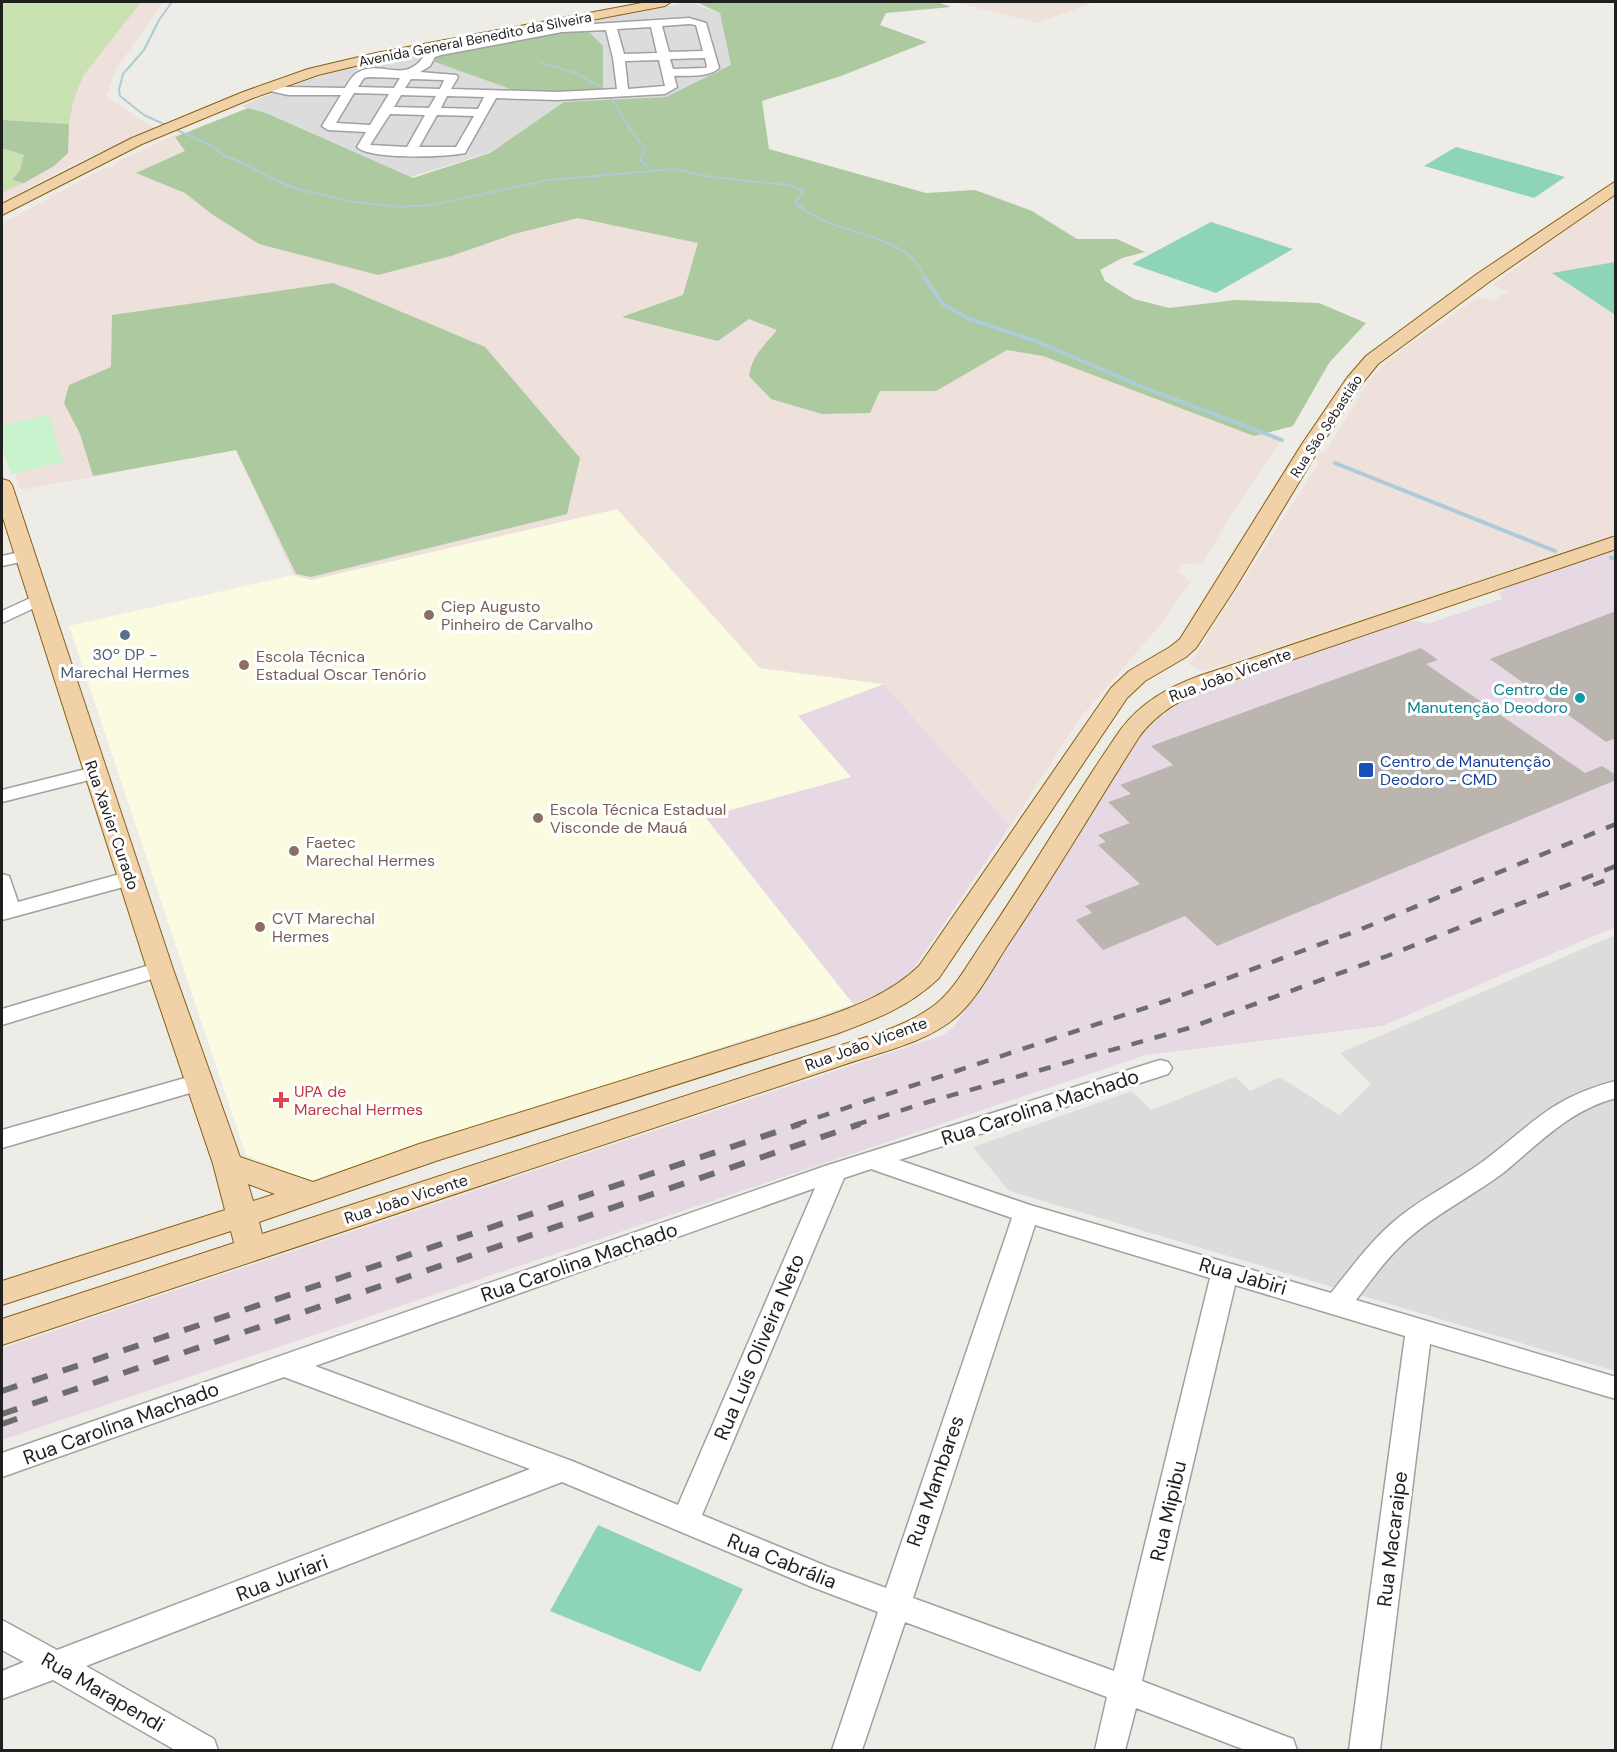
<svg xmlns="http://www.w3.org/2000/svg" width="1617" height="1752" font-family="'DM Sans',sans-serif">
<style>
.residential{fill:#dddcdc}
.industrial{fill:#e7d9e4}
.education{fill:#fbfbe2}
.military{fill:#eee0db}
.grass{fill:#cae2b2}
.forest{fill:#acc9a0}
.park{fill:#c8f3cc}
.pitch{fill:#8dd4b9}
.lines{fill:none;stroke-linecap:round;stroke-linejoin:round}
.stream-far1{stroke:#accdd7;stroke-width:2}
.stream{stroke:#accdd7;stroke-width:4}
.building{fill:#bbb5af}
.minor-casing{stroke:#a0a0a0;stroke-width:3}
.major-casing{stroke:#876112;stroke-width:2}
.minor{fill:#fff;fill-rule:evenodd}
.major{fill:#f1d2a8;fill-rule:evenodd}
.rail-far1{stroke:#6d6d6d;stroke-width:4.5;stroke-dasharray:12 12;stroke-linecap:butt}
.rail{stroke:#6d6d6d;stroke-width:6;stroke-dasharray:16 16;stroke-linecap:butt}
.education-dot{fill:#8d6e63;stroke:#fff;stroke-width:2}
.service-dot{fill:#5c6f8a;stroke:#fff;stroke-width:2}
.culture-dot{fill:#0f9aa8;stroke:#fff;stroke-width:2}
.transit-dot{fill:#1a4fb4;stroke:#fff;stroke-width:2}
.health-dot{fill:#e0444e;stroke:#fff;stroke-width:2}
.labels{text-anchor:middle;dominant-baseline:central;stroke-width:6;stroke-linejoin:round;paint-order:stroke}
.far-street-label{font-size:14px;fill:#1f1f1f;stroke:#fff}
.education-label{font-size:16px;fill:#785e54;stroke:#fff;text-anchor:start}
.service-label{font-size:16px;fill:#4e5e75;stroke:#fff}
.street-label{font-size:16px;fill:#1f1f1f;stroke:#fff}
.culture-label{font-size:16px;fill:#0d838f;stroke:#fff;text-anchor:end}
.transit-label{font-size:16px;fill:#164399;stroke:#fff;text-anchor:start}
.health-label{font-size:16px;fill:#be3a42;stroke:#fff;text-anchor:start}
.near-street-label{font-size:20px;fill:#1f1f1f;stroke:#fff}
</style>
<rect width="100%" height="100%" fill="#eeece6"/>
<g class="residential">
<path d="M690 2 720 13 732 65 666 98 564 102 491 152 410 177 266 113 241 106 304 81 352 67Z"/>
<path d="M1615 935V1371L1009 1191 973 1147 1132 1091 1151 1110 1235 1077 1250 1091 1280 1077 1339 1115 1371 1084 1340 1053Z"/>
</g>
<g class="industrial">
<path d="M1615 549V927L1382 1026 1146 1055 2 1440V1348L943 1035 954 1027 963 1013 1136 738 1146 725 1184 697 1405 621H1419L1427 624 1502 599 1499 593 1509 586Z"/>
<path d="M884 684 1010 826 914 968 899 982 880 994 853 1004 705 817 850 777 798 716Z"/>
</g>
<path class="education" d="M617 509 760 668 884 684 798 716 851 777 705 817 853 1004 311 1182 246 1155 69 626 293 575 311 580Z"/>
<g class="military">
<path d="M2 2H163L116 69 106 96 154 129 73 164 2 203Z"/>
<path d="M952 2H1094L1038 23Z"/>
<path d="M182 132 270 178 549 180 1282 440 1242 498 1202 563 1182 564 1178 572 1191 582 1159 626 1081 717 1010 826 884 684 760 668 617 509 311 580 293 575 236 450 21 490 2 435V224L98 171 116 166V162Z"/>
<path d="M1615 195V537L1205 671 1189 665 1318 464 1316 459 1320 453 1326 451 1370 379 1386 361 1478 297 1493 301 1508 291 1492 285Z"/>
</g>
<g class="grass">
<path d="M2 2H141L83 76 73 102 69 124 2 120Z"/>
<path d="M2 148 24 155 20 170 12 179 24 183 2 193Z"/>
</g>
<g class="forest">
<path d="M696 2H937L951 7 886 13 880 25 927 42 841 76 762 101 769 149 926 193 975 190 1032 211 1077 239H1117L1145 252 1122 258 1100 270 1105 281 1134 299 1169 308 1235 300 1319 303 1366 323 1329 363 1293 426 1254 436 1043 356 1007 350 936 391H880L870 413 822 414 771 399 749 376C752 355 765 345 777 330L749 319 718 341 622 317 683 295 698 243 578 218 514 234 451 256 378 275 259 244 213 215 185 193 136 173 185 151 175 137 248 108 266 113 413 178 490 153 564 102 666 97 731 65 720 13Z"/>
<path d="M570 30 588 31 603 46V91H516L435 62 437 55Z"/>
<path d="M2 120 69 124 68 153 54 166 24 183 12 180 20 170 24 155 2 148Z"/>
<path d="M333 283 485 347 580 458 567 514 311 577 296 574 236 450 93 476 80 434 64 403 69 385 111 367 112 315Z"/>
</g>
<path class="park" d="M49 415 63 462 11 474 2 448V425Z"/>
<g class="pitch">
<path d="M1456 147 1565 177 1534 198 1424 166Z"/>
<path d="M1211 222 1293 249 1216 293 1132 264Z"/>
<path d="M1615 262 1616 314H1614L1552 273Z"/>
<path d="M598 1525 743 1589 700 1672 550 1611Z"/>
</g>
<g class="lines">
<g class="stream-far1">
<path d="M172 2 159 20 144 50 123 74 119 90 120 96 144 115 212 146 223 155 248 165 270 178 297 189 349 201 401 207 431 205 549 180 674 169 711 177 788 185 804 191 795 202C827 234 883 229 914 260 919 265 922 274 926 280"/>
<path d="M542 63 576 73 602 88"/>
<path d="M610 97C622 113 631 134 645 148L640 160 652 170"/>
</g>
<g class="stream">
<path d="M925 279 944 305 967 318 1033 340 1145 388 1282 440"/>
<path d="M1335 463 1555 551"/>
<path d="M1611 558H1616"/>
</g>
</g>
<g class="building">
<path d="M1616 611V738L1606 742 1490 659Z"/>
<path d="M1421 648 1438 660 1426 664 1585 773 1602 766 1616 775V780L1217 946 1185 916 1103 950 1076 920 1092 913 1085 906 1140 884 1098 845 1106 842 1098 835 1130 823 1108 802 1131 794 1120 785 1173 765 1151 746Z"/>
</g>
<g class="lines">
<defs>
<g id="minor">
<path d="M689 18 706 23 719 68C708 78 689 75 674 76L677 87 665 94 557 100 496 98 465 153C446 157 370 160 357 147L366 132 328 130 322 126 341 95H288L270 91 268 89 272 83H280L281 86 288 87 345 88C348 83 352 76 357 73 381 58 406 87 426 53L434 50 562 26ZM689 24 696 25 703 51 669 52 662 26ZM651 27 657 53 624 54 617 29ZM606 30 613 58 617 89 557 92 451 89 458 77 456 75 420 72 430 66 435 57 441 55 562 32ZM705 58 707 67 705 68 673 69 670 59ZM659 60 665 86 628 89 625 61ZM369 77 400 78 394 88 358 87 364 78ZM411 79 444 80 440 89 405 88ZM354 93 389 94 370 125 336 123ZM401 95 436 96 429 108 394 107ZM447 96 484 97 478 109 441 108ZM390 114 425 115 407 147 370 145ZM437 115 474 116 456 147H419Z"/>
<path d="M24 551 30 552 33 556 30 560 2 566V556Z"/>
<path d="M37 595 43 596 46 600 43 604 2 623V611Z"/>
<path d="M94 767 101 769 104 773 101 777 2 802V790Z"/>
<path d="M131 871 138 873 142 878 138 883 2 920V874L9 876 18 902Z"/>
<path d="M160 962 168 964 171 969 168 974 2 1025V1009Z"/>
<path d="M1160 1060 1168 1062 1172 1068 1168 1074 899 1160 1030 1205 1331 1293C1352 1267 1372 1239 1398 1218 1425 1196 1457 1181 1485 1160 1534 1123 1552 1097 1616 1081V1098C1569 1110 1539 1144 1503 1173 1475 1194 1443 1210 1416 1232 1392 1251 1374 1276 1356 1300L1616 1377V1399L1430 1344 1380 1750H1349L1405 1336 1235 1285 1142 1681 1293 1739 1297 1750H1245L1136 1708 1125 1750H1095L1107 1697 905 1622 862 1750H832L878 1612 812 1587 562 1482 86 1666 214 1739 218 1750H175L53 1680 2 1699V1671L24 1662 2 1650V1620L57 1650 530 1469 284 1377 2 1477V1453L825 1166ZM871 1169 1012 1218 886 1588 831 1568 702 1515 844 1178ZM815 1188 678 1505 572 1461 315 1366ZM1035 1225 1210 1278 1114 1671 913 1598Z"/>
<path d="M199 1074 207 1076 211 1082 207 1088 2 1148V1130Z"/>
</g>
<g id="major">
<path d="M647 2H671L665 6 376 61 318 75 253 98 142 144 2 215V204L132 138 243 92 308 69 376 53Z"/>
<path d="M1616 181V194L1489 282 1378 364 1361 385 1322 444 1234 590 1196 648 1186 657 1145 681 1127 698 939 978C909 1007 874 1020 836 1034L439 1160 259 1222 262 1234 823 1051C860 1038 904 1029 936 1004 956 988 970 960 985 939 1032 870 1073 798 1121 729 1142 702 1167 688 1199 676L1616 536V549L1215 686C1185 697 1159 710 1139 737 1095 806 1053 878 1007 946 992 969 977 999 956 1017 926 1043 880 1052 843 1065L2 1345V1319L234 1243 231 1231 2 1305V1281L225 1210 213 1164 147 969 2 515V479L9 481 12 485 173 969 240 1157 313 1182 419 1144 816 1020C854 1007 890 994 919 966L1111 688 1129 671 1170 647 1180 639 1302 444 1347 378 1366 356 1477 274ZM248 1184 275 1194 253 1201Z"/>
</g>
</defs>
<use href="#minor" class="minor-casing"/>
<use href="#major" class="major-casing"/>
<use href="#minor" class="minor"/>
<use href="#major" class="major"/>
<g class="rail-far1">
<path d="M1593 885 1616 876"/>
<path d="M795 1125 1166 1001 1359 930 1616 824"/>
<path d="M855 1125 928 1102 1189 1028 1387 956 1616 866"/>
</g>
<g class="rail">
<path d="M2 1391 800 1124"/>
<path d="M2 1414 860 1124"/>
<path d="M2 1424 22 1417"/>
</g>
</g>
<g class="education-dot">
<circle cx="429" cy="615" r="6"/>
<circle cx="244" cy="665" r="6"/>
<circle cx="538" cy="818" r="6"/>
<circle cx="294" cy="851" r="6"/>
<circle cx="260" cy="927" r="6"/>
</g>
<circle class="service-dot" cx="125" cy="635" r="6"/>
<circle class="culture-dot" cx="1580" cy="698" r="6"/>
<rect class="transit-dot" x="1358" y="762" width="16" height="16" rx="3"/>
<path class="health-dot" d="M278 1091h6v6h6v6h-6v6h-6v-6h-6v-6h6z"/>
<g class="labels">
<g class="far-street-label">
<text transform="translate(475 39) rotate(-11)">Avenida General Benedito da Silveira</text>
<text transform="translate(1326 426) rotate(-57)">Rua São Sebastião</text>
</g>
<g class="education-label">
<text x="441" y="606">Ciep Augusto<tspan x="441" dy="18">Pinheiro de Carvalho</tspan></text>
<text x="256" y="656">Escola Técnica<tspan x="256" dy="18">Estadual Oscar Tenório</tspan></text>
<text x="550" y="809">Escola Técnica Estadual<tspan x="550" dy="18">Visconde de Mauá</tspan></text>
<text x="306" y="842">Faetec<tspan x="306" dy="18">Marechal Hermes</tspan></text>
<text x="272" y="918">CVT Marechal<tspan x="272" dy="18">Hermes</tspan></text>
</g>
<g class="service-label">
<text x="125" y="654">30º DP -<tspan x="125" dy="18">Marechal Hermes</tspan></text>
</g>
<g class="street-label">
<text transform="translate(1230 675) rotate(-20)">Rua João Vicente</text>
<text transform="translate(112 825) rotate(71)">Rua Xavier Curado</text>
<text transform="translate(866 1044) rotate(-20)">Rua João Vicente</text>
<text transform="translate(406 1199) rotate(-18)">Rua João Vicente</text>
</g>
<g class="culture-label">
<text x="1568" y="689">Centro de<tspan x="1568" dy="18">Manutenção Deodoro</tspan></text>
</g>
<g class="transit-label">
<text x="1380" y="761">Centro de Manutenção<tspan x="1380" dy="18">Deodoro - CMD</tspan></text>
</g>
<g class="health-label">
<text x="294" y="1091">UPA de<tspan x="294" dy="18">Marechal Hermes</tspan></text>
</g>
<g class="near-street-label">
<text transform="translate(1040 1107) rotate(-18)">Rua Carolina Machado</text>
<text transform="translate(579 1262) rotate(-19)">Rua Carolina Machado</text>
<text transform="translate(1243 1276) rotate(16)">Rua Jabiri</text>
<text transform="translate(759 1347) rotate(-67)">Rua Luís Oliveira Neto</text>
<text transform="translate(121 1423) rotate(-20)">Rua Carolina Machado</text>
<text transform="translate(935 1481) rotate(-71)">Rua Mambares</text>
<text transform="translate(1168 1511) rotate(-77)">Rua Mipibu</text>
<text transform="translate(1392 1539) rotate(-83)">Rua Macaraipe</text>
<text transform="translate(782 1561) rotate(22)">Rua Cabrália</text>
<text transform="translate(282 1578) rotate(-21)">Rua Juriari</text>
<text transform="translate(103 1692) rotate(30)">Rua Marapendi</text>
</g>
</g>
<rect width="1617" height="1752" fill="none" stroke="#1f1f1f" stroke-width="6"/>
</svg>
